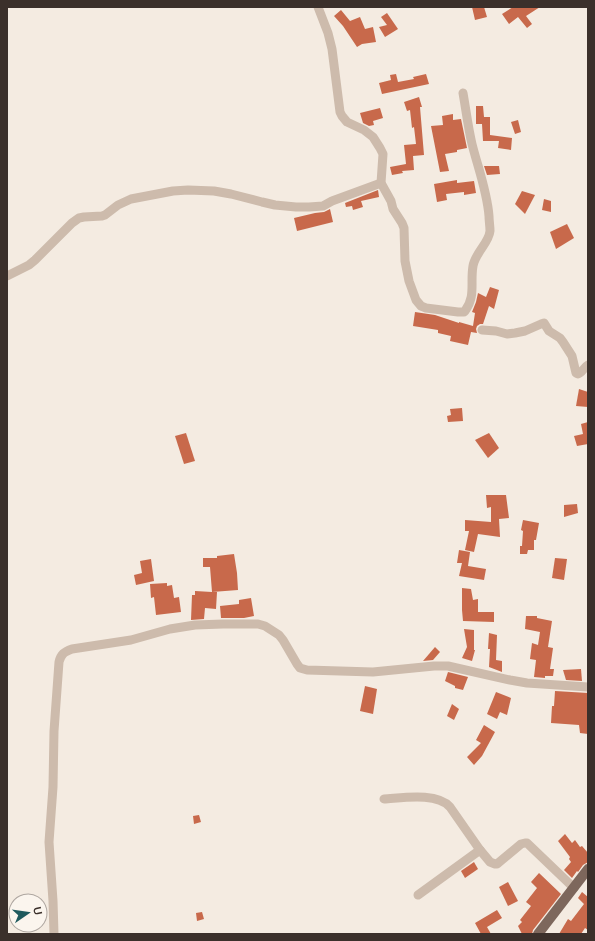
<svg xmlns="http://www.w3.org/2000/svg" width="595" height="941" font-family="'Nunito Sans',sans-serif">
<style>
.building{fill:#c8694b}
.lines{fill:none;stroke-linecap:round;stroke-linejoin:round}
.street{stroke:#cdbbac;stroke-width:9}
.primary{stroke:#7d675c;stroke-width:10}
</style>
<rect width="100%" height="100%" fill="#f4ebe1"/>
<g class="building">
<path d="M472 7H484L487 17 475 20Z"/>
<path d="M513 7H540L526 16 532 24 527 28 518 17 509 24 502 14Z"/>
<path d="M341 10 350 21 360 17 365 29 373 27 376 42 362 44 357 47 343 26 334 16Z"/>
<path d="M387 13 398 29 385 37 379 27 387 25 381 17Z"/>
<path d="M396 74 398 82 414 79 413 77 426 74 429 84 382 94 379 83 391 80 390 75Z"/>
<path d="M419 97 422 107H420L424 155 413 156 414 170 402 171 403 173 392 175 390 167 406 164 404 145 416 144 414 127 412 128 410 110 407 111 404 102Z"/>
<path d="M476 106H483L484 117H490V135L512 138 511 150 498 148 499 141H483L482 124H476Z"/>
<path d="M380 108 383 118 373 121 374 125 369 126 363 123 360 113Z"/>
<path d="M453 114V120L461 119 467 148 457 150V152L445 154 449 171 440 172 431 126 443 125 442 116Z"/>
<path d="M518 120 521 132 515 134 511 122Z"/>
<path d="M484 166H499L500 174 487 175Z"/>
<path d="M457 180V183L474 181 476 193 464 195V192L446 194 447 200 437 202 434 184Z"/>
<path d="M378 190 379 197 361 201 363 207 353 210 352 206 346 207 345 203Z"/>
<path d="M522 191 535 195 525 214 515 204Z"/>
<path d="M544 199 551 201V212L542 210Z"/>
<path d="M330 209 333 222 297 231 294 218 315 213 324 212Z"/>
<path d="M567 224 574 238 556 249 550 232Z"/>
<path d="M490 287 499 290 494 309 489 306 483 324H480L477 326 476 329 477 333 471 332 468 345 450 341 451 336 438 333V330L413 326 415 312 435 315 459 323V322L473 326 475 313 472 312 476 302 478 293 486 297Z"/>
<path d="M579 389 588 392V407L576 406Z"/>
<path d="M462 408 463 421 448 422 447 416 451 415 450 409Z"/>
<path d="M588 422V444L577 446 574 436 583 434 581 424Z"/>
<path d="M186 433 195 461 184 464 175 436Z"/>
<path d="M489 433 499 448 488 458 475 440Z"/>
<path d="M486 495H506L509 518 499 519 500 537 478 534 474 552 465 550 469 531H465V520L491 522V507L487 508Z"/>
<path d="M577 504 578 513 564 517V505Z"/>
<path d="M523 520 539 523 536 540H534V550H528L527 554H520V546H522L523 531 521 530Z"/>
<path d="M459 550 470 552 468 566 486 569 484 580 459 576 462 563H457Z"/>
<path d="M234 554 237 573 238 590 212 592H217L216 609 205 608 204 619 191 620 192 595H195V591L212 592 210 567H203V558H217V556Z"/>
<path d="M555 558 567 559 564 580 552 578Z"/>
<path d="M151 559 154 581 136 585 134 575 142 573 140 561Z"/>
<path d="M167 583V586L172 585 174 598 179 597 181 612 156 615 154 597 151 598 150 584Z"/>
<path d="M462 588 471 589 473 600 478 599V612H494V622L463 621 462 610Z"/>
<path d="M251 598 254 616 244 618H221L220 606 239 604V600Z"/>
<path d="M526 616H537V618L552 621 548 647 553 648 550 669H554L553 676H545V678L534 677 536 660 530 659 532 643 538 645 540 632 525 629Z"/>
<path d="M464 629 474 630V650H475L472 661 462 658 467 647Z"/>
<path d="M489 633 497 635 496 660 502 661V672L489 667 490 649H488Z"/>
<path d="M435 647 440 652 433 660 423 661Z"/>
<path d="M581 669 582 681 566 680 563 670Z"/>
<path d="M448 672 468 677 463 690 455 688V686L445 681Z"/>
<path d="M365 686 377 689 373 714 360 711Z"/>
<path d="M555 691 588 693V734L580 733 579 725 551 723 552 706H554Z"/>
<path d="M496 692 511 698 507 715 500 712 497 719 487 714Z"/>
<path d="M452 704 459 709 454 720 447 716Z"/>
<path d="M484 725 495 732 482 756 474 765 467 757 481 743 476 740Z"/>
<path d="M199 815 201 822 194 824 193 816Z"/>
<path d="M565 834 572 843 575 840 580 847 582 846 588 853V862L583 865 578 872 577 871 572 878 564 870 571 862 569 859 570 857 558 841Z"/>
<path d="M474 862 478 869 465 878 461 871Z"/>
<path d="M539 873 561 894 533 930 532 934H522L518 926 522 922 520 920 531 906 526 902 537 888 531 882Z"/>
<path d="M508 882 518 901 508 906 499 887Z"/>
<path d="M582 892 588 897V930L585 928 581 934H559L568 919 571 921 584 904 578 898Z"/>
<path d="M497 910 502 918 487 927 491 934H481L475 923Z"/>
<path d="M202 912 204 919 197 921 196 913Z"/>
</g>
<g class="lines">
<g class="street">
<path d="M318 7 328 33 332 49 340 112 342 116 347 122 364 130 373 137 380 148 383 154 381 183 391 201 393 209 402 223 404 228 405 261 409 281 416 300 421 306 426 308 458 312H464L465 311C476 296 470 283 473 266 475 253 489 243 490 231 490 226 489 221 489 216 487 191 478 168 472 144 468 127 466 110 463 93"/>
<path d="M7 276 29 265 35 260 72 223 79 218 84 217 102 216 105 215 118 205 131 199 173 191 188 190 214 191 231 194 262 202 275 205 296 207H309L323 206 332 201 381 183"/>
<path d="M482 330 496 331 507 334 515 333 525 331 541 324 544 323 549 331 560 338 563 342 572 356 576 373 578 374C582 373 584 367 588 365"/>
<path d="M384 799C402 798 437 792 450 807L480 850 490 862 495 864H497L521 844 525 843H527L574 888"/>
<path d="M418 895 480 850"/>
<path d="M54 934 53 901 49 842 53 787 54 731 59 662C61 654 64 652 72 649L131 640 170 629 195 625 223 624H258L265 626 279 635 283 640 297 664 300 668 307 670 373 672 434 666H448L510 680 527 683 588 687"/>
</g>
<path class="primary" d="M538 934 588 869"/>
</g>
<rect width="595" height="941" fill="none" stroke="#3b302b" stroke-width="16"/>
<g transform="translate(28 913) rotate(77)"><circle r="19" fill="#fbf5ee" stroke="#aea6a0"/>
<path d="M0-3L7 15L0 10L-7 15Z" fill="#1f5a5e"/>
<text y="-6" font-size="11" font-weight="bold" text-anchor="middle" fill="#3b302b">U</text>
</g>
</svg>
